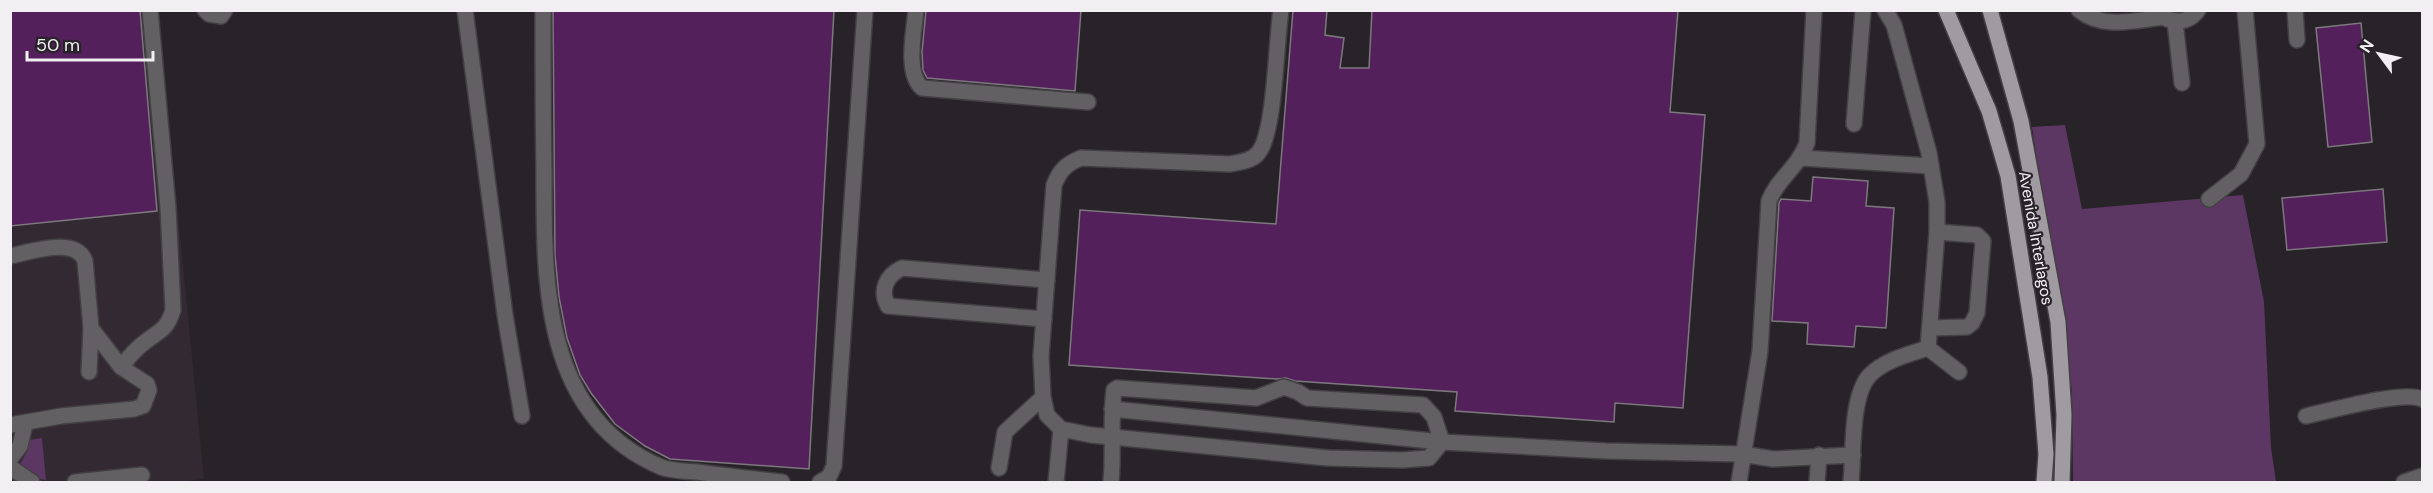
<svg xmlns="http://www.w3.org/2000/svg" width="2433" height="493" font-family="'DM Sans',sans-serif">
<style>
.built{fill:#322933}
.green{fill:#5d3763}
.building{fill:#53205b;stroke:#7d787e;stroke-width:1.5}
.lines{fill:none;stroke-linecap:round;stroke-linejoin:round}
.minor-casing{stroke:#434044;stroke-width:18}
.major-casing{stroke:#434044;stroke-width:18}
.minor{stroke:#626063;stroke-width:15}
.major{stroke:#a09ba0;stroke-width:15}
.labels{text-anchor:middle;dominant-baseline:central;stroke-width:4.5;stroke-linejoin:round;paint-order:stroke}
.street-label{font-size:16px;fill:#f2eff2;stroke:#272328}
</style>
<rect width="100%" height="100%" fill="#272328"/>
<path class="built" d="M10 11H158L204 479 174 482H11Z"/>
<g class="green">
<path d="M2065 125 2082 209 2243 195 2264 302 2271 448 2276 482H2073L2072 391 2032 127Z"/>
<path d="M42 438 46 480 35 478 20 464 27 452 29 440Z"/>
</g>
<g class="building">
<path d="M10 10H140L157 211 10 226Z"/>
<path d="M553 10H834L809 469 670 459 645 446 615 424 591 393 580 375 567 338 559 297 555 255Z"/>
<path d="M926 10H1081L1075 91 927 78 923 70 922 52Z"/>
<path d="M1293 10H1327L1325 35 1344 38 1340 68H1369L1372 10H1678L1670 112 1705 115 1683 408 1615 403 1614 422 1455 411 1457 392 1295 381 1286 378 1277 379 1069 365 1080 210 1276 224Z"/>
<path d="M2361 23 2372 142 2328 147 2316 28Z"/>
<path d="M1813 177 1868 181 1866 206 1894 208 1886 328 1856 326 1854 347 1807 344 1808 323 1772 321 1779 203 1781 199 1811 201Z"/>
<path d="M2383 189 2387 242 2287 250 2282 198Z"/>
</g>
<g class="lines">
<defs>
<g id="minor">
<path d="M205 10 209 14 221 16 225 10"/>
<path d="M465 10 505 315 522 416"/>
<path d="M543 10C543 64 543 117 544 170 544 280 541 416 661 467 671 471 685 471 697 472 725 476 754 479 782 482"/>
<path d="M916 10C914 32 905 73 922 88L1088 102"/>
<path d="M1281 10C1276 42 1275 131 1259 152 1253 161 1240 162 1230 164L1081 158C1066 164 1060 170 1054 185L1041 356 1043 397 1047 415 1061 429 1091 435 1328 458 1402 460 1429 458 1442 442 1606 451 1742 454 1773 459 1853 455"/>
<path d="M1885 10 1894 25 1929 153 1937 202V232L1928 348 1959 372"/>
<path d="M2079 10C2103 30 2136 20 2164 17"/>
<path d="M2295 10 2297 40"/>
<path d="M2167 19C2180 23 2190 21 2198 10"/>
<path d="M2175 22 2182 83"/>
<path d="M1854 124 1863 10"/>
<path d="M1801 158 1931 166"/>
<path d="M2209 199 2241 174 2257 144 2245 10"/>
<path d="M10 256C31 252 76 236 85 261L91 328 121 367 147 384 149 390 143 406 134 409 61 416 10 425"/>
<path d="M1044 319 888 306C879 290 887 275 902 268L1047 280"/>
<path d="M1930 328 1967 327 1972 323 1977 313 1983 241 1977 235 1937 232"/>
<path d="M121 367C128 358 135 349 145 342 160 330 167 330 173 310L168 208 150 10"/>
<path d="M89 372 91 328"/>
<path d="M2306 416C2330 411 2403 390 2422 399"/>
<path d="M10 459 20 446 25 424"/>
<path d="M10 467 32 482"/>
<path d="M999 468 1005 432 1043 397"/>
<path d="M75 482 142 475"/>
<path d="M820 482 829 477 834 466 865 10"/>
<path d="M1056 482 1061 429"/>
<path d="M1111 482C1114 451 1110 421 1114 390L1117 388 1256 398 1284 387 1298 392 1307 398 1423 405 1434 417 1442 442 1112 409"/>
<path d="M1739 482 1760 351 1769 201C1777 179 1798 168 1807 143L1814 10"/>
<path d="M1817 482 1819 455"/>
<path d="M1851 482C1854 454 1850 396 1870 375 1885 360 1909 354 1928 348"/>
<path d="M2404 482 2422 476"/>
</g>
<g id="major">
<path d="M1946 10 1989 111 2008 176 2040 377 2046 454 2044 482"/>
<path d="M1990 10 2021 121 2058 322 2064 415 2062 482"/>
</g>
</defs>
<use href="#minor" class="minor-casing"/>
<use href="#major" class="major-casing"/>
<use href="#minor" class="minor"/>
<use href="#major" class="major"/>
</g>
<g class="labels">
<g class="street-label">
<text transform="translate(2036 238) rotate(80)">Avenida Interlagos</text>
</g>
</g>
<rect width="2433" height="493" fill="none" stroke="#f2eff2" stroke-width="24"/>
<g transform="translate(2379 54) rotate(303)" stroke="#272328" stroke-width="4.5" paint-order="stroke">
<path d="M0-4.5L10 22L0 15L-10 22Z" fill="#f2eff2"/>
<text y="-9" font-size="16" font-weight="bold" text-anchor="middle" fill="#f2eff2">N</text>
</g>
<path d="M27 51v9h126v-9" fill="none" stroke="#f2eff2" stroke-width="3"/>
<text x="36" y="51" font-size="18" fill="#f2eff2" stroke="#272328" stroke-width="4.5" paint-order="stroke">50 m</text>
</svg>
